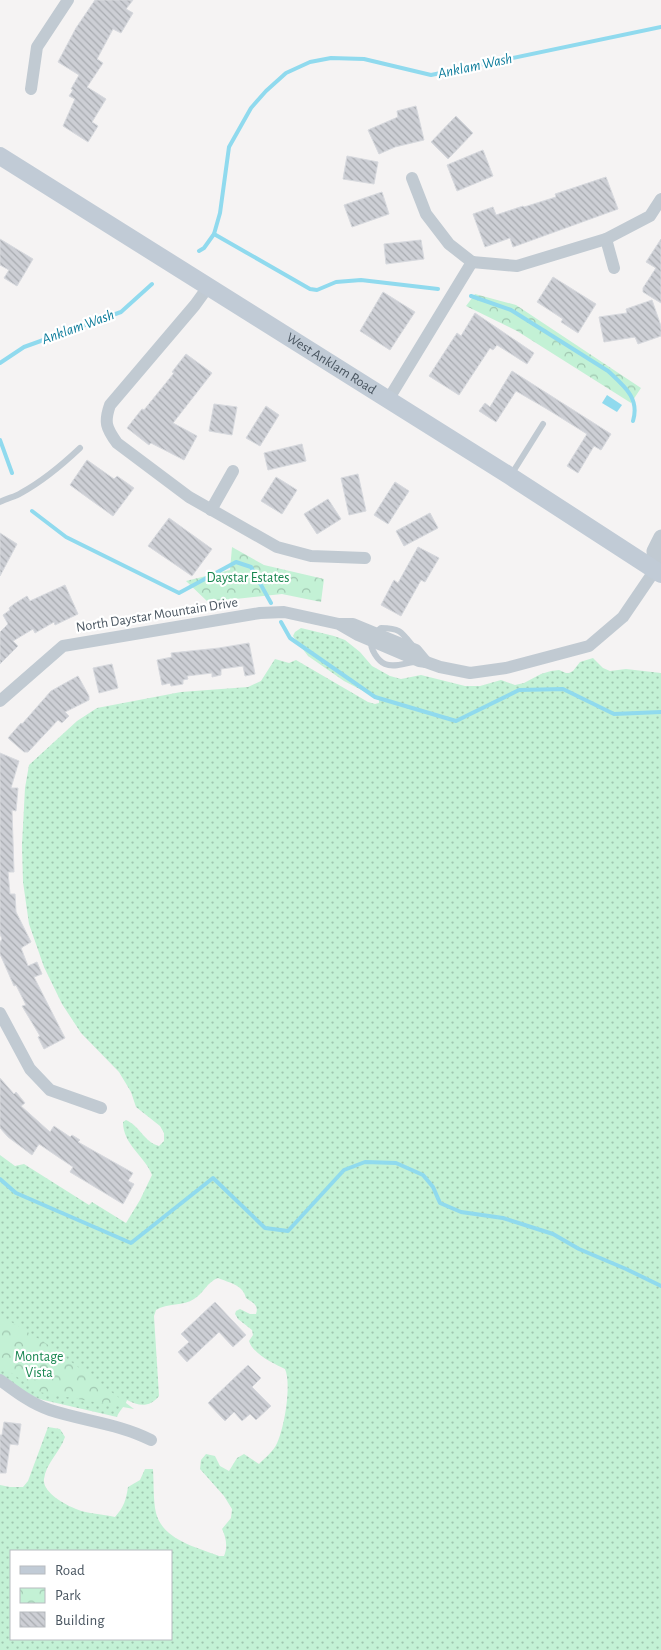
<svg xmlns="http://www.w3.org/2000/svg" width="661" height="1650" font-family="'Alegreya Sans',sans-serif">
<style>
.grass{fill:url(#grass-dots);fill-rule:evenodd}
.park{fill:url(#park-crowns)}
.water{fill:#90daee}
.lines{fill:none;stroke-linecap:round;stroke-linejoin:round}
.stream{stroke:#90daee;stroke-width:4}
.building{fill:url(#building-back-hatch);stroke:#d7d9de}
.service{stroke:#c1cad2;stroke-width:6}
.minor{stroke:#c1cad2;stroke-width:12}
.tertiary{stroke:#c1cad2;stroke-width:15}
.secondary{stroke:#c1cbd6;stroke-width:18}
.labels{text-anchor:middle;dominant-baseline:central;stroke-width:4.5;stroke-linejoin:round;paint-order:stroke}
.street-label{font-size:14px;fill:#4a5661;stroke:#fff}
.park-label{font-size:14px;fill:#17864f;stroke:#fff}
.water-label{font-size:15px;font-style:italic;fill:#0c7c9b;stroke:#fff}
</style>
<defs>
<pattern id="grass-dots" width="8" height="8" patternUnits="userSpaceOnUse" patternTransform="scale(1.25)"><rect width="8" height="8" fill="#c3f1d5"/><path d="M2 2h.1M6 6h.1" fill="none" stroke="#a0c6b0" stroke-width="1.8" stroke-linecap="round"/></pattern>
<pattern id="park-crowns" width="20" height="18" patternUnits="userSpaceOnUse" patternTransform="scale(1.25)"><rect width="20" height="18" fill="#c3f1d5"/><path d="M2 6a3 3 0 1 1 6 0M12 15a3 3 0 1 1 6 0" fill="none" stroke="#a0c6b0"/></pattern>
<pattern id="building-back-hatch" width="6" height="6" patternUnits="userSpaceOnUse" patternTransform="scale(1.25)"><rect width="6" height="6" fill="#cdcfd5"/><path d="M-1 5l2 2M0 0l6 6M5-1l2 2" fill="none" stroke="#a8abb0"/></pattern>
</defs>
<rect width="100%" height="100%" fill="#f5f3f3"/>
<path class="grass" d="M301 628 334 636 345 640 360 652 372 666 390 676 401 679 421 675 465 686H480L501 680 515 685 524 683 541 674 551 671 559 670 566 673H569L573 671 580 662 593 658 603 668 610 671 626 669 661 673V1650H0V1485L10 1487H23L28 1481 48 1427 60 1429 65 1437C60 1452 46 1463 44 1479 42 1492 65 1505 76 1509 88 1514 103 1514 115 1517 124 1507 126 1500 128 1487L140 1480 145 1469H153C154 1483 153 1500 156 1513 163 1540 196 1547 219 1556H224C228 1547 226 1537 222 1529L231 1518 232 1509 224 1496 200 1469 201 1460 206 1454 215 1456 220 1466 229 1471 237 1458 244 1454 259 1464C264 1459 271 1453 275 1447 284 1433 292 1384 285 1369 274 1364 253 1354 249 1341L253 1335 252 1330 238 1319 235 1314 236 1311 240 1309 250 1314H256C259 1305 253 1303 246 1298 243 1285 230 1283 218 1278 207 1282 204 1293 194 1299 184 1306 167 1303 156 1310L154 1316 159 1396C150 1407 140 1407 127 1400 125 1407 119 1410 117 1417L39 1399 19 1389 0 1374V1155L15 1166 24 1164 89 1205 92 1202 126 1223 140 1200 152 1175C145 1156 123 1145 123 1122L126 1120C140 1126 144 1142 159 1146L164 1141V1133L160 1126 136 1107 131 1092 119 1072 81 1033 62 1004 44 967 29 924 23 882 22 845 25 788 29 765 77 721 97 708 181 692 248 687 261 681 275 659 289 663 296 660 368 702 375 704 379 703V699L344 681 308 656 293 636 295 632ZM11 1551H171V1639H11Z"/>
<g class="park">
<path d="M475 294 516 305 641 388 631 403 517 331 466 306Z"/>
<path d="M232 547 264 565 324 579 321 602 282 594 208 602 186 581 230 570Z"/>
<path d="M0 1315 50 1346 134 1409 39 1392 4 1368 0 1364Z"/>
</g>
<path class="water" d="M607 395 622 405 617 412 602 403Z"/>
<g class="lines">
<g class="stream">
<path d="M214 234 310 289 317 290 336 282 361 280 438 289"/>
<path d="M199 251 204 248 214 234 220 213 229 147 251 108 266 91 286 73 310 62 331 58 364 59 431 75 661 27"/>
<path d="M471 296 511 310 608 371C624 386 640 398 633 421"/>
<path d="M0 363 24 347 121 312 152 284"/>
<path d="M0 440 12 473"/>
<path d="M32 511 66 537 179 593 236 562 251 567 271 603"/>
<path d="M281 622 290 638 375 697 456 721 519 690 563 689 614 714 661 712"/>
<path d="M0 1179 16 1193 131 1243 213 1178 265 1228 288 1231 344 1170 365 1162 396 1163 423 1175 433 1187 440 1203 461 1212 503 1218 553 1234 579 1249 626 1269 661 1286"/>
</g>
</g>
<g class="building">
<path d="M95 0H133L126 9 133 13 121 33 113 29 97 59 103 63 87 87 106 99 92 122 98 126 88 142 63 126 75 99 69 96 73 90 71 89 79 75 58 62 76 28Z"/>
<path d="M416 106 424 140 395 147 379 154 368 130 398 117 397 111Z"/>
<path d="M456 116 473 133 448 159 431 142Z"/>
<path d="M483 150 493 176 457 191 447 165Z"/>
<path d="M347 156 378 162 374 184 343 179Z"/>
<path d="M606 177 618 209 513 247 510 238 485 247 473 214 493 207 496 215 523 206 524 207 556 197 555 194Z"/>
<path d="M382 192 389 214 352 227 344 205Z"/>
<path d="M0 239 33 259 17 286 4 278 9 270 0 265Z"/>
<path d="M661 239V303L643 292V288L656 268 646 262Z"/>
<path d="M421 240 424 259 386 264 384 244Z"/>
<path d="M553 277 596 304 578 333 561 322 563 319 537 302Z"/>
<path d="M383 292 415 312 390 350 360 331Z"/>
<path d="M652 300 661 326V336L638 344 635 337 604 342 599 317 627 313 626 309Z"/>
<path d="M475 313 534 353 527 364 497 345 493 350 490 348 459 395 429 376 457 333 461 336Z"/>
<path d="M186 354 212 373 173 423 197 436 184 460 151 443 149 445 127 428 142 409 144 410 174 373 172 372Z"/>
<path d="M512 371 611 434 601 450 594 446 578 473 567 466 587 434 547 409 516 391 496 422 479 411 485 403 490 407Z"/>
<path d="M214 404 237 407 232 435 209 431Z"/>
<path d="M266 406 279 415 260 446 246 438Z"/>
<path d="M302 444 306 461 268 470 264 453Z"/>
<path d="M87 460 114 479 117 476 134 488 113 516 70 485Z"/>
<path d="M358 474 366 511 349 515 341 478Z"/>
<path d="M276 477 297 490 282 514 261 501Z"/>
<path d="M395 482 409 491 388 524 374 515Z"/>
<path d="M328 499 341 519 317 534 304 514Z"/>
<path d="M430 513 438 528 404 546 396 531Z"/>
<path d="M169 518 212 549 192 576 148 546Z"/>
<path d="M0 533 17 544 0 576Z"/>
<path d="M418 547 439 558 425 582 421 580 401 616 381 605 394 580 398 583Z"/>
<path d="M65 585 78 614 55 625 54 622 35 633 33 629 13 641 18 646 0 664V632L8 624 3 615 10 610 9 608 14 604 27 596 30 601Z"/>
<path d="M249 643 255 674 245 676 243 666 221 669V675L212 677V673L187 676 188 679 183 680V684L171 686 170 683 162 685 157 660 172 657 171 653 219 648Z"/>
<path d="M112 664 118 688 99 693 93 668Z"/>
<path d="M78 676 89 696V700L65 712 69 716 62 723 58 720 28 752H24L8 738 21 723 22 724 51 691Z"/>
<path d="M0 753 19 761 11 788H18L16 811 12 810 14 872H8L10 894H15L16 912 31 942 21 948 28 966 37 962 42 974 34 977 65 1038 44 1049 38 1037 40 1036 22 1006 26 1005 16 985 14 986 0 954V942L2 939 0 934Z"/>
<path d="M0 1078 14 1094 16 1092 25 1103 21 1106 50 1132 54 1126 70 1137 72 1135 80 1140 78 1142 133 1173 128 1181 134 1184 123 1204 70 1172 73 1167 39 1144 32 1155 8 1137 0 1128Z"/>
<path d="M215 1302 246 1335 233 1347 219 1332 187 1362 178 1352 189 1342 181 1334Z"/>
<path d="M248 1365 261 1378 252 1387 271 1406 256 1420 250 1414 242 1421 234 1412 225 1421 208 1403Z"/>
<path d="M4 1422 21 1424 18 1445 10 1444 6 1473H0V1435H2Z"/>
</g>
<g class="lines">
<g class="service">
<path d="M511 475 543 424"/>
<path d="M0 502C7 498 15 497 21 493 43 481 62 465 80 448"/>
<path d="M412 645C401 631 399 628 381 628 377 631 372 636 371 641 370 649 378 661 385 664 394 668 405 663 414 662"/>
</g>
<g class="minor">
<path d="M31 89 37 47 68 0"/>
<path d="M412 178 426 214 449 244 472 262"/>
<path d="M606 239 614 268"/>
<path d="M472 262 517 266 606 239 650 216 661 199"/>
<path d="M208 287 195 305 110 405C104 422 106 428 117 443L189 497 277 547 311 556 365 558"/>
<path d="M388 400 472 262"/>
<path d="M211 510 233 471"/>
<path d="M426 662 440 667 470 673 506 668 589 646 623 617 655 570"/>
<path d="M0 701 63 646 260 613 284 612 339 624H353L416 650 426 662 419 661 358 635 339 624"/>
<path d="M0 1013 30 1069 50 1090 101 1108"/>
<path d="M0 1380C16 1392 32 1404 50 1410 84 1421 120 1424 151 1440"/>
</g>
<path class="tertiary" d="M655 570 654 551 661 537"/>
<path class="secondary" id="s1" d="M0 156 510 476 661 574"/>
</g>
<g class="labels">
<g class="street-label">
<text stroke="none"><textPath href="#s1" startOffset="391">West Anklam Road</textPath></text>
<text transform="translate(157 615) rotate(-9)">North Daystar Mountain Drive</text>
</g>
<g class="park-label">
<text x="248" y="578">Daystar Estates</text>
<text x="39" y="1357">Montage<tspan x="39" dy="16">Vista</tspan></text>
</g>
<g class="water-label">
<text transform="translate(475 66) rotate(-12)">Anklam Wash</text>
<text transform="translate(78 327) rotate(-20)">Anklam Wash</text>
</g>
</g>
<rect x="10" y="1550" width="162" height="90" fill="#ffffff" stroke="#b7bbc0"/>
<rect x="20" y="1566" width="25" height="8" fill="#c1cbd6" stroke="#b7bbc0"/>
<text x="55" y="1575" font-size="15" fill="#4a5661">Road</text>
<rect x="20" y="1588" width="25" height="15" fill="url(#park-crowns)" stroke="#b7bbc0"/>
<text x="55" y="1600" font-size="15" fill="#4a5661">Park</text>
<rect x="20" y="1612" width="25" height="15" fill="url(#building-back-hatch)" stroke="#b7bbc0"/>
<text x="55" y="1625" font-size="15" fill="#4a5661">Building</text>
</svg>
